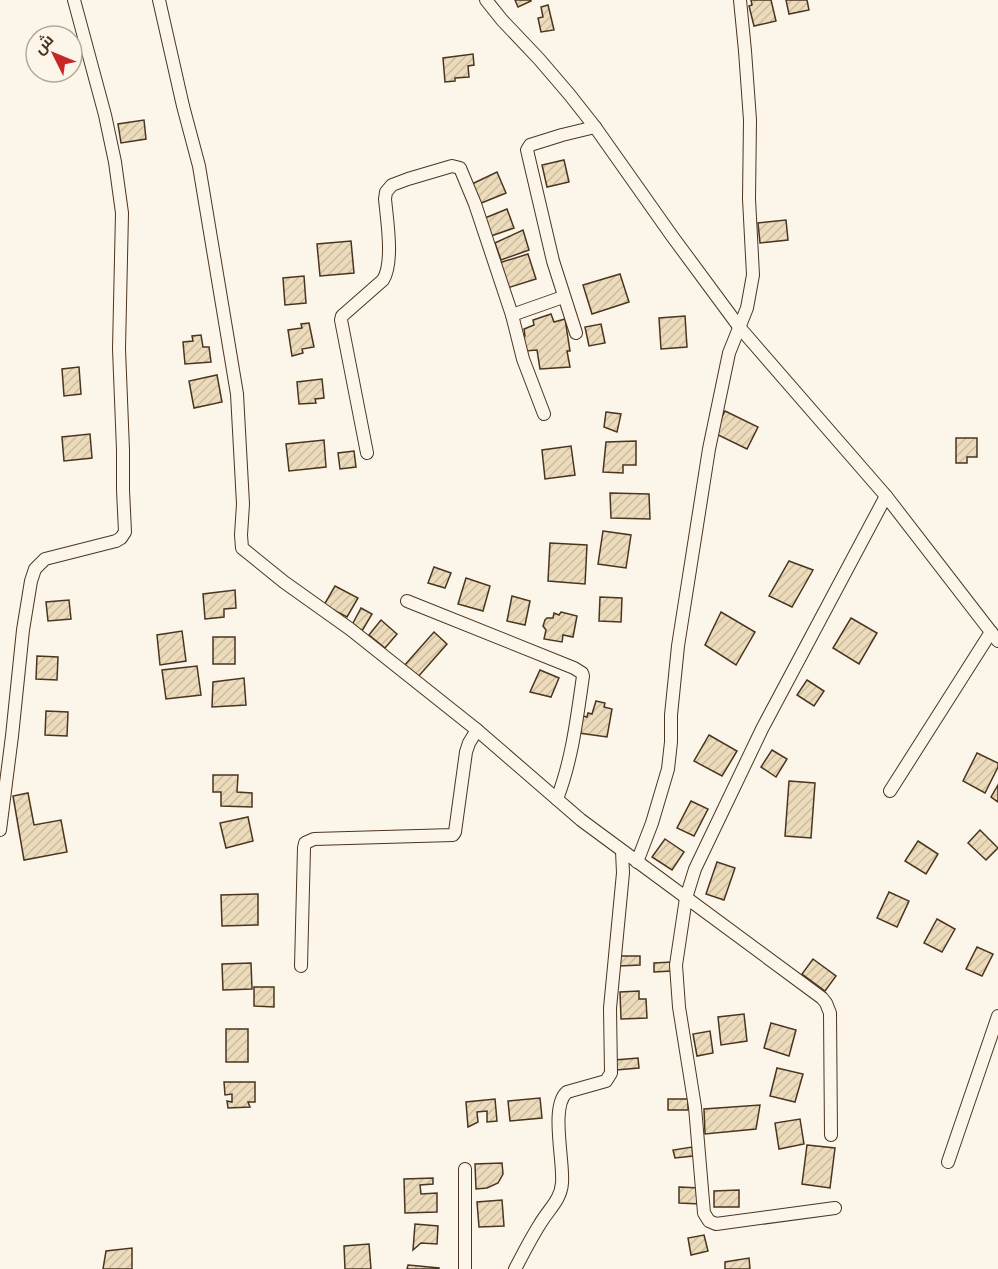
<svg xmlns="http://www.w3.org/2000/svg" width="998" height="1269" font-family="'Fira Sans Condensed',Cairo,sans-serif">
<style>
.building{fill:url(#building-hatch);stroke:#4a3520;stroke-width:1.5}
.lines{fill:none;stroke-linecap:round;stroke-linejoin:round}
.street-casing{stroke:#4a3520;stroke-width:14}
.street{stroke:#fbf6e9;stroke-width:12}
</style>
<defs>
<pattern id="building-hatch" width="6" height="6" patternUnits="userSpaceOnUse" patternTransform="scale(1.5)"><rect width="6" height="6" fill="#ecdcbc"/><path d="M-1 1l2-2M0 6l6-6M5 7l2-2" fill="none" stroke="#ccbda1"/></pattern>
</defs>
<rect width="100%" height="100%" fill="#fbf6e9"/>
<g class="building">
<path d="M515 0H531V1L518 7Z"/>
<path d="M751 0H771L776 21 754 26 749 6 752 5Z"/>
<path d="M786 0H807L809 10 789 14Z"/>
<path d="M548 5 554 30 541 32 538 18 543 17 541 7Z"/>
<path d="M473 54 474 65 468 66 469 77 455 78V81L445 82 443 58Z"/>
<path d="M144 120 146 139 121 143 118 124Z"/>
<path d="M564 160 569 182 547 187 542 165Z"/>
<path d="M497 172 506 193 479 204 472 184Z"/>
<path d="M507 209 514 228 491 236 485 218Z"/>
<path d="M786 220 788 240 760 243 758 223Z"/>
<path d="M523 230 529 250 501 260 495 243Z"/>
<path d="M351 241 354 273 320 276 317 244Z"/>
<path d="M528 254 536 279 507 288 499 263Z"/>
<path d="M620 274 629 302 592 314 583 285Z"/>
<path d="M304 276 306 303 285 305 283 278Z"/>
<path d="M551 314 554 322 565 319 570 351H567L570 367 540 369 537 350 525 351 522 337 525 336 524 329 534 325 533 320Z"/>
<path d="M685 316 687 347 661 349 659 318Z"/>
<path d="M309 323 314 347 302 349 303 353 292 356 288 330 302 328 301 324Z"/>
<path d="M601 324 605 343 589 346 585 327Z"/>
<path d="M201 335 203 347H209L211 362 185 364 183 342 193 341 192 336Z"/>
<path d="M79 367 81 394 64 396 62 369Z"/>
<path d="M217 375 222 402 194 408 189 381Z"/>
<path d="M322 379 324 398 315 399 316 403 299 404 297 382Z"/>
<path d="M725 411 758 427 747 449 714 433Z"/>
<path d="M606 412 621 414 617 432 604 427Z"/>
<path d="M90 434 92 458 64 461 62 437Z"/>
<path d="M956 438H977V457H967V463H956Z"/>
<path d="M324 440 326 467 289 471 286 444Z"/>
<path d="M636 441V465H623V473L603 472 606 442Z"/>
<path d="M571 446 575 475 545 479 542 450Z"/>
<path d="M354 451 356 467 340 469 338 453Z"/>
<path d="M610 493 649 494 650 519 611 518Z"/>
<path d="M603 531 631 535 626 568 598 564Z"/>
<path d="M550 543 587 545 585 584 548 581Z"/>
<path d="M789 561 813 570 792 607 769 596Z"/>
<path d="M434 567 451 573 445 588 428 583Z"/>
<path d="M466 578 490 586 483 611 458 604Z"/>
<path d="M335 586 358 598 347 617 324 605Z"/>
<path d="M235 590 236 608 224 609V617L205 619 203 594Z"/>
<path d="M512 596 530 601 525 625 507 621Z"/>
<path d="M600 597 622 598 621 622 599 621Z"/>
<path d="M69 600 71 619 48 621 46 602Z"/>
<path d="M361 608 372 614 362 631 352 625Z"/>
<path d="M561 612 577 616 573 637 563 635 562 642 544 639 546 630 543 626 545 620 547 618H553L554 613 559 615Z"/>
<path d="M721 612 755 632 736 665 705 645Z"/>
<path d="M851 618 877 633 859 664 833 648Z"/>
<path d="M381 620 397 634 385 648 369 635Z"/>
<path d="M182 631 186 661 160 665 157 635Z"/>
<path d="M434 632 447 644 417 678 404 666Z"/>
<rect x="213" y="637" width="22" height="27"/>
<path d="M37 656 58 657 57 680 36 679Z"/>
<path d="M197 666 201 695 166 699 162 670Z"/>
<path d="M540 670 559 678 551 697 530 692Z"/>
<path d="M244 678 246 705 212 707 213 682Z"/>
<path d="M807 680 824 691 814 706 797 695Z"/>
<path d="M596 701 605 703 604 707 612 709 607 737 579 733 583 716 587 717 588 713 592 714Z"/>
<path d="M46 711 68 712 67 736 45 735Z"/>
<path d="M709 735 737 751 722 776 694 761Z"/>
<path d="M772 750 787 759 776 777 761 767Z"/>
<path d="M977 753 998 763V767L985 793 963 781Z"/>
<path d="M213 775H238L237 792 252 793V807L221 806V792H213Z"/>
<path d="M789 781 815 783 811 838 785 836Z"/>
<path d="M998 785V802L991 797Z"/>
<path d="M28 793 34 825 61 820 67 852 24 860 13 796Z"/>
<path d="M691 801 708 809 694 836 677 828Z"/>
<path d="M248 817 253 841 226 848 220 823Z"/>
<path d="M980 830 998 848 986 860 968 843Z"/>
<path d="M665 839 684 852 672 870 652 857Z"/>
<path d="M918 841 938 854 926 874 905 861Z"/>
<path d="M717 862 735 868 724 900 706 894Z"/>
<path d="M889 892 909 901 897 927 877 918Z"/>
<path d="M258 894V925L222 926 221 895Z"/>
<path d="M937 919 955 929 942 952 924 943Z"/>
<path d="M977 947 993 954 982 976 966 969Z"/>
<path d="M620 956H640V965L620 966Z"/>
<path d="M813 959 836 976 825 991 802 974Z"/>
<path d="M672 962V971L654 972V963Z"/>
<path d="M251 963 252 989 223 990 222 964Z"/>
<path d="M254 987H274V1007L254 1006Z"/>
<path d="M639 991V999H646L647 1018 621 1019 620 992Z"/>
<path d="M744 1014 747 1041 721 1045 718 1017Z"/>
<path d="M771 1023 796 1030 789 1056 764 1048Z"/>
<rect x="226" y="1029" width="22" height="33"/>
<path d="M710 1031 713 1053 697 1056 693 1034Z"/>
<path d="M638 1058 639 1068 616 1070 615 1060Z"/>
<path d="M777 1068 803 1074 795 1102 770 1096Z"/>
<path d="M224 1082H255V1102H248L250 1107 228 1108 227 1101 232 1102V1094L225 1095Z"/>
<path d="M540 1098 542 1118 510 1121 508 1101Z"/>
<path d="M495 1099 497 1121 487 1122V1111L477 1112 478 1122 468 1127 466 1102Z"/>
<rect x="668" y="1099" width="20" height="11"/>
<path d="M760 1105 756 1129 705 1134 704 1109Z"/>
<path d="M800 1119 804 1144 779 1149 775 1123Z"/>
<path d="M807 1145 835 1148 830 1188 802 1184Z"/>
<path d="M692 1147 693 1156 675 1158 673 1150Z"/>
<path d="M502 1163 503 1174 498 1183 487 1188 476 1189 475 1164Z"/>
<path d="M433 1178V1184L420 1185 421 1194 437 1193V1212L405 1213 404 1179Z"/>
<path d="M679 1187 700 1188V1204L679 1203Z"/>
<path d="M739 1190V1207H714V1191Z"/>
<path d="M502 1200 504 1226 479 1227 477 1202Z"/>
<path d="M415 1224 438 1226 437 1244 421 1243 413 1250Z"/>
<path d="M704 1235 708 1251 691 1255 688 1238Z"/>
<path d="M369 1244 371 1269H345L344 1246Z"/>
<path d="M132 1248V1269H103L106 1251Z"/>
<path d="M749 1258 750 1269H725V1262Z"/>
<path d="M408 1265 439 1268V1269H407Z"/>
</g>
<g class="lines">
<defs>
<g id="street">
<path d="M159 0 183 106 199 166 237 394 243 504 241 535 242 548 284 582 350 629 477 730 581 820 822 998 826 1003 830 1013 831 1135"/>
<path d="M486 0 502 20 539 59 569 94 595 127 672 236 740 328 886 496 998 641"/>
<path d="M512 315 523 359 544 414"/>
<path d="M576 333 553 261 527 150 530 145 562 135 595 127"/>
<path d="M367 453 341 320 342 316 383 280C394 263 387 220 385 199L386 192 392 185 408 179 452 166 460 168 475 204 512 315 563 297"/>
<path d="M407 601 574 668 582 673 583 676C577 718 572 760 557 799"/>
<path d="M890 791 991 632"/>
<path d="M0 830 12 736 23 630 31 581 35 569 45 559 116 541 121 538 125 532 123 490V450L119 349 122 213 115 162 105 115 74 0"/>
<path d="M637 862 652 823 668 769 671 742V715L678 646 709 449 729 353 747 308 753 275 749 199 750 120 745 51 740 0"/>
<path d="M301 966 304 848 305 843 314 839 453 835 455 832 466 752 469 743 477 730"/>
<path d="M948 1162 998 1016"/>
<path d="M465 1169V1269"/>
<path d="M835 1208 716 1224 709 1221 704 1213 695 1107 679 1007 676 965 686 898 695 869 762 729 886 496"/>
<path d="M515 1269C523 1254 531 1238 540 1224 548 1210 561 1200 562 1183 564 1161 550 1106 567 1092L606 1081 611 1073 610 1008 623 873 622 851"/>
</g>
</defs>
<use href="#street" class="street-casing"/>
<use href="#street" class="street"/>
</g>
<g transform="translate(54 54) rotate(313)"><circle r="28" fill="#fbf6e9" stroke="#b4a999" stroke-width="1.5"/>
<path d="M0-4.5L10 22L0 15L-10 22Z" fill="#c62828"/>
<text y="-9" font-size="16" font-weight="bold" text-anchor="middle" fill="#4a3520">ش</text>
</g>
</svg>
